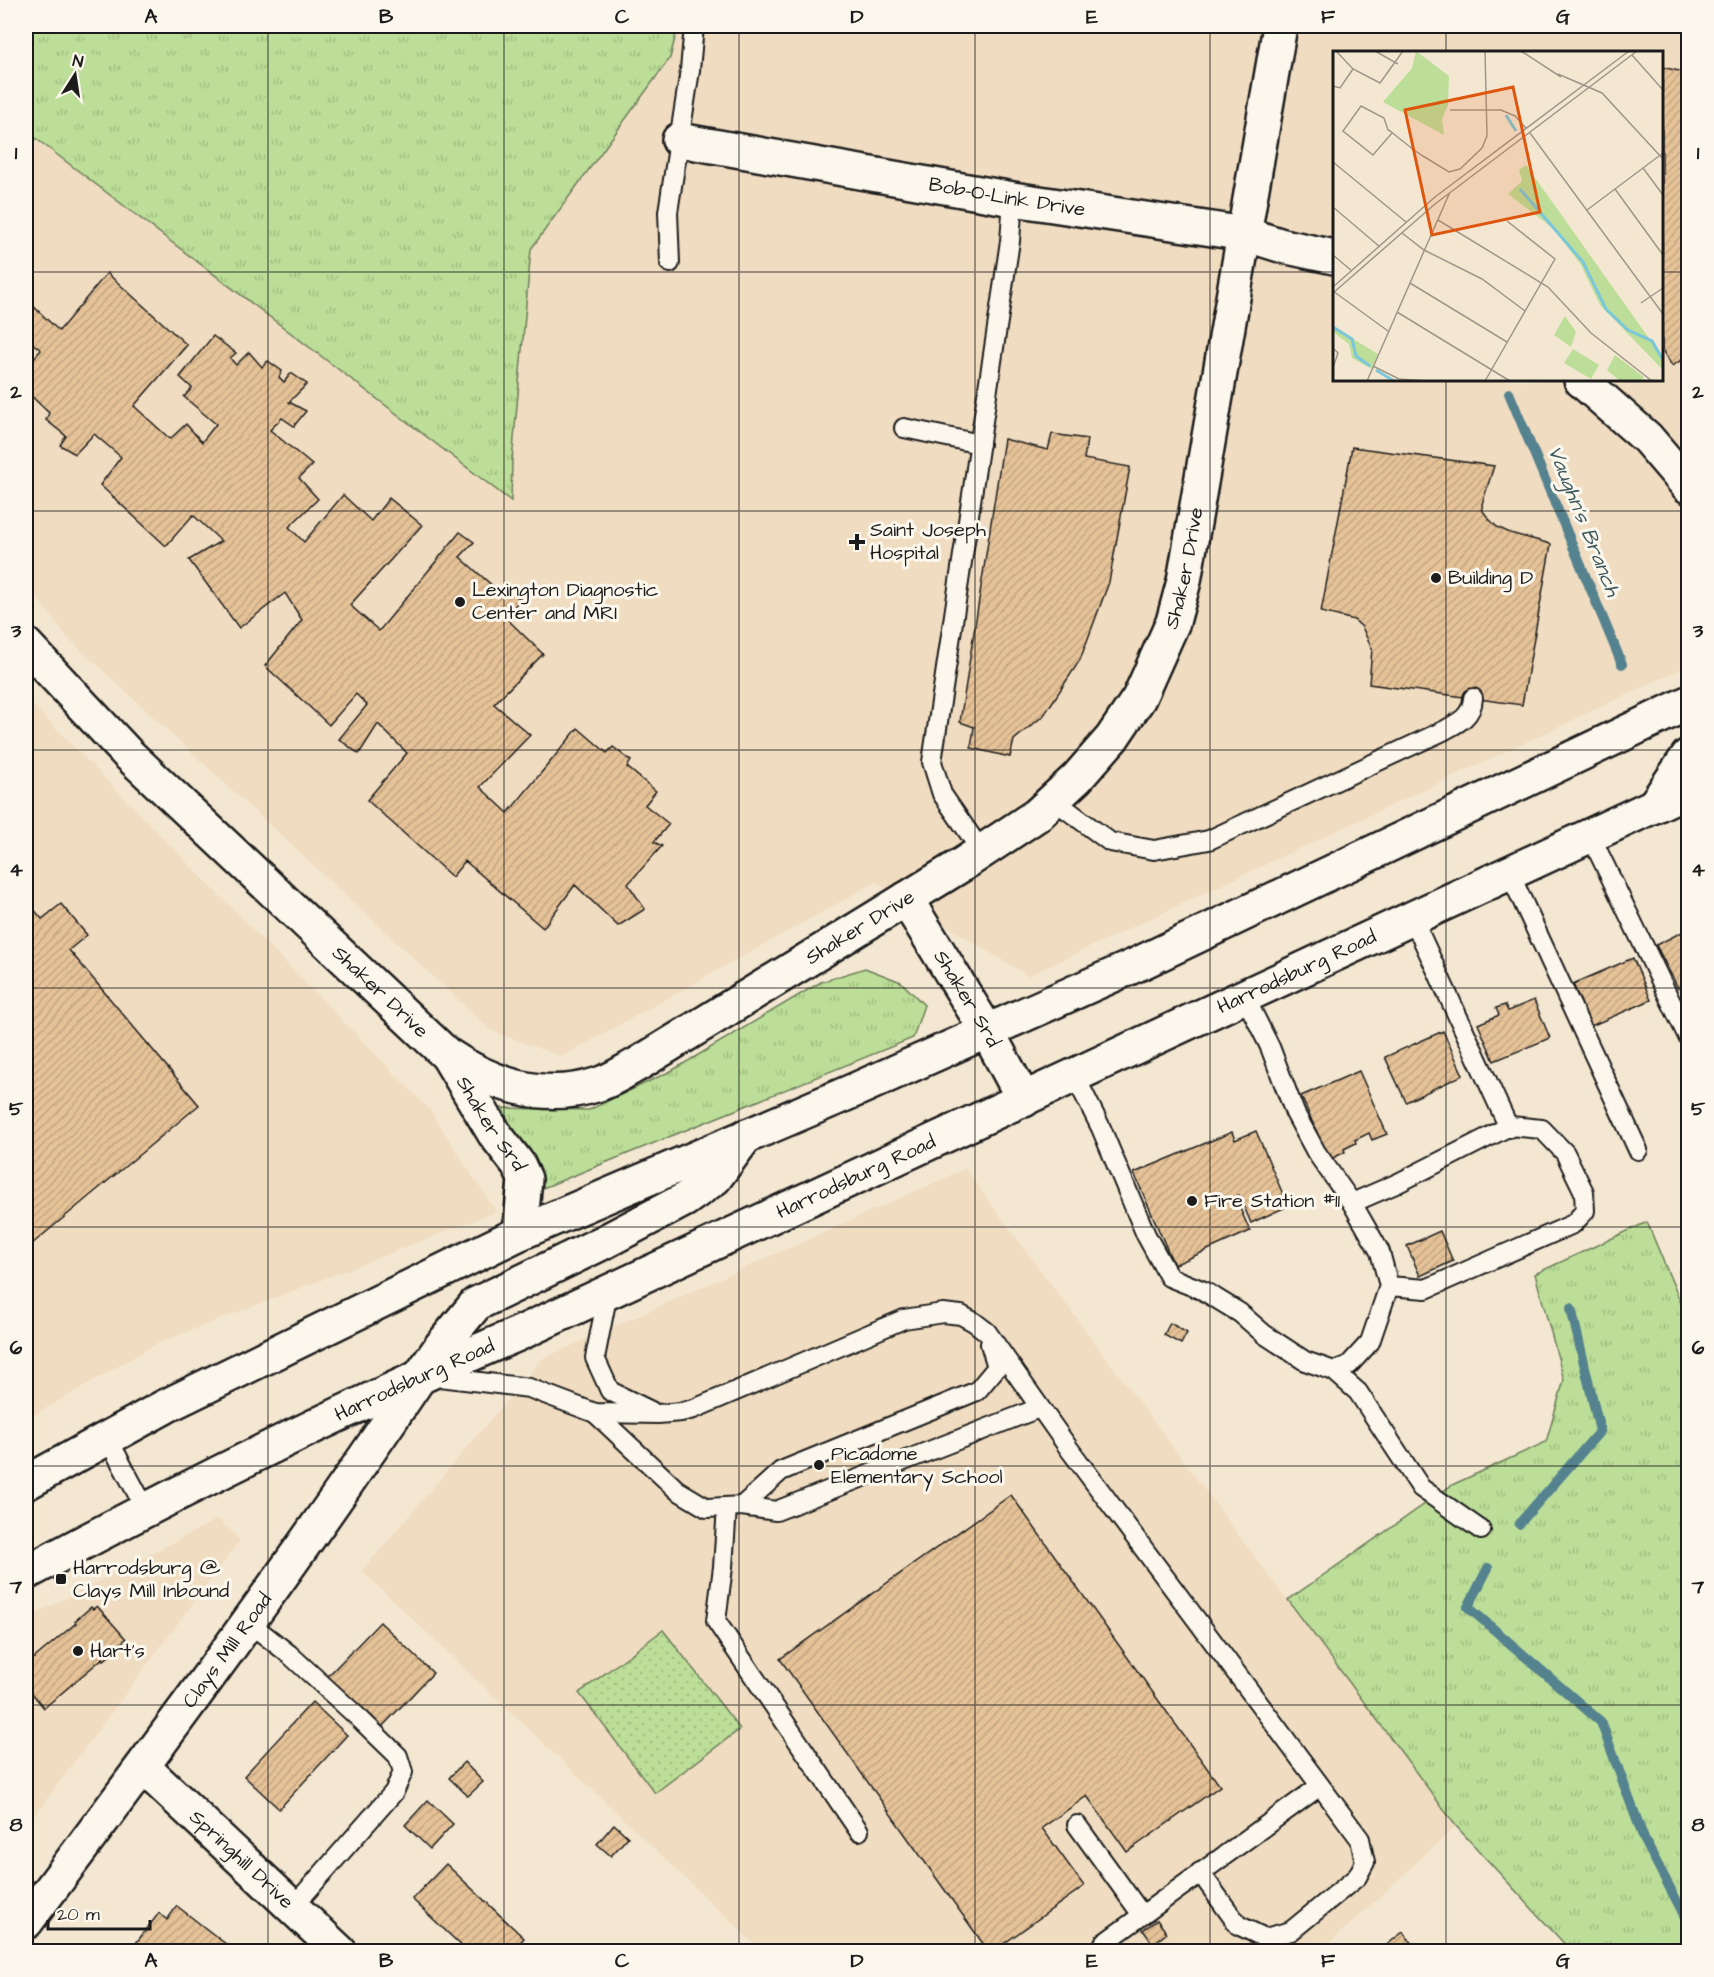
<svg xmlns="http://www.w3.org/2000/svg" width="1714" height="1977" font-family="'Architects Daughter',sans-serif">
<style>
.built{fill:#f0dcc0;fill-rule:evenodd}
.grass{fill:url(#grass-tufts);stroke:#6c7d5a;stroke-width:1.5}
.park{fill:url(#park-dots);stroke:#6c7d5a;stroke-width:1.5}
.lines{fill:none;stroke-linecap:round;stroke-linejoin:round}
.stream{stroke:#55828f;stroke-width:10}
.building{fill:url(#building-hatch);stroke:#1c1c1c;stroke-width:1.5}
.lane-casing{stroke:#1c1c1c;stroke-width:22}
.street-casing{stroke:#1c1c1c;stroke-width:38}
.secondary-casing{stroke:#1c1c1c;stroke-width:38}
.primary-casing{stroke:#1c1c1c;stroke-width:38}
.lane{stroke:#fbf7ec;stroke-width:18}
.street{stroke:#fbf7ec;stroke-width:33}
.secondary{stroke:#fbf7ec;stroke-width:33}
.primary{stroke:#fbf7ec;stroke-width:33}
.grid{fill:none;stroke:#1c1c1c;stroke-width:1.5;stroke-opacity:0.55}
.poi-dot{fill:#1c1c1c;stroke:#fbf7ec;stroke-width:2}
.labels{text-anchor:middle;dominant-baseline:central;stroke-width:6;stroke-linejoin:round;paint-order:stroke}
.street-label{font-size:20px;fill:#1c1c1c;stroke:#fbf7ec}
.poi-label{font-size:20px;fill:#1c1c1c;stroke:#fbf7ec;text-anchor:start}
.water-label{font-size:21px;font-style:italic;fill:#3d585f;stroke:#fbf7ec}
.inset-river{fill:none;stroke:#7bc6db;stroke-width:3}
.inset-road{fill:none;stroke:#9e9689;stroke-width:1.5}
.view{fill:#de560d;fill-opacity:0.15;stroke:#de560d;stroke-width:3}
.inset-edge{fill:none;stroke:#1c1c1c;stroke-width:3}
.neatline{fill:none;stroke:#1c1c1c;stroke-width:2}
.grid-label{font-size:20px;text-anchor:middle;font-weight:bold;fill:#1c1c1c}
</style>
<defs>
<pattern id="grass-tufts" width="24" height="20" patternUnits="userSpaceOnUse" patternTransform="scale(1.5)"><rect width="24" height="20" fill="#bcde98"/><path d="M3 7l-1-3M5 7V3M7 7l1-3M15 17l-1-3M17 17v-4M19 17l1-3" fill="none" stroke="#a1be82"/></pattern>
<pattern id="park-dots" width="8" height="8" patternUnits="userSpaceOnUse" patternTransform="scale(1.5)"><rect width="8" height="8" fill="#bcde98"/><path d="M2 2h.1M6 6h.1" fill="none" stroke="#a1be82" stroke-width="1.8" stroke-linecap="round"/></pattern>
<pattern id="building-hatch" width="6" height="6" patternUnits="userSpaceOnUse" patternTransform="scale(1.5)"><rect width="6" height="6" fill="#e5c297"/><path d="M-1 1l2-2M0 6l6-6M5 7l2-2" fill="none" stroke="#c4a682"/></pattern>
</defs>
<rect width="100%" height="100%" fill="#f4e7d2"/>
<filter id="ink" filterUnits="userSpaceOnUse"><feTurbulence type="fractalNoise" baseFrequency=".0167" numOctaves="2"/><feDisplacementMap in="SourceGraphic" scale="12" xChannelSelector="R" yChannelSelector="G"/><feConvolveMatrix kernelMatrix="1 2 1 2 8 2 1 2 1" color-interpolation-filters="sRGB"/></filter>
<g filter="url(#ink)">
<g class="built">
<path d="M678 26H1688V666L1028 976 876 882 562 1057 492 1031 68 638 26 584V131L511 501 512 461 531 249 670 58ZM1334 52H1662V380H1334Z"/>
<path d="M26 698 430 1110 496 1212 156 1344 26 1420Z"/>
<path d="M965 1169 1456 1826 1321 1951H762L362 1571 542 1359Z"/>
<path d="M218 1519 240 1540 26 1827V1619Z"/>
</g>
<g class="grass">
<path d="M26 26H678L670 58 531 249 512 461 511 501 26 131Z"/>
<path d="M865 968 901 982 924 1005 913 1038 543 1188 502 1108 589 1110 673 1070 821 982Z"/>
<path d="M1647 1222 1688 1320V1951H1571L1456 1826 1288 1600 1452 1485 1546 1442 1564 1380 1535 1274Z"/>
</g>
<path class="park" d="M663 1630 740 1729 655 1793 579 1693Z"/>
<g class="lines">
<g class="stream">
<path d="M1509 393 1622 664"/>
<path d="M1519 1524 1600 1431 1571 1308"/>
<path d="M1488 1568 1468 1607 1601 1722 1644 1839 1688 1922"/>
</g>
</g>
<g class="building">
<path d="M1662 67 1688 73V356L1672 366 1662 350Z"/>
<path d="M107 273 187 345 134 406 170 439 186 424 202 442 216 424 184 397 192 388 180 377 213 336 236 353 230 358 236 365 249 352 262 367 268 361 282 371 279 377 284 382 291 373 307 384 289 402 306 411 294 426 282 418 270 430 312 465 299 478 318 499 289 527 304 542 343 495 371 521 389 498 422 525 350 605 379 631 460 532 474 542 460 557 504 596 507 589 520 599 506 618 543 654 494 704 530 735 480 787 508 813 578 728 607 753 613 747 631 761 627 767 656 791 645 805 669 824 654 842 662 846 628 884 645 909 618 926 575 885 543 928 465 861 452 877 367 800 407 753 378 724 359 754 339 739 367 705 356 694 329 725 265 666 302 620 285 593 239 628 189 560 221 541 193 515 166 546 100 485 121 457 94 434 75 454 60 445 66 436 46 420 49 413 26 391V367L41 350 26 338V309L30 303 59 331Z"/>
<path d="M1052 434 1087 439 1084 459 1130 467 1109 582 1080 660 1044 715 1014 740 1010 757 971 748 974 727 960 722 1004 439 1048 450Z"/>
<path d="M1352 447 1494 466 1482 504 1483 511 1489 519 1497 527 1510 533 1551 544 1522 705 1369 684 1372 649 1362 627 1354 620 1321 612Z"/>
<path d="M26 900 42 919 61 904 87 935 69 950 199 1105 26 1249Z"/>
<path d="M1688 929V983L1678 988 1656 945Z"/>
<path d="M1633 958 1651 1000 1591 1026 1573 984Z"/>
<path d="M1534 1000 1550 1038 1494 1061 1478 1024 1499 1015 1496 1008 1505 1005 1508 1011Z"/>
<path d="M1443 1031 1463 1075 1406 1102 1385 1057Z"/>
<path d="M1359 1071 1387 1134 1372 1140 1369 1133 1355 1140 1356 1143 1344 1149 1345 1152 1329 1160 1301 1096Z"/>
<path d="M1256 1131 1288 1206 1251 1223 1239 1195 1235 1197 1250 1231 1174 1265 1134 1173 1232 1132 1235 1140Z"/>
<path d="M1440 1231 1453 1261 1420 1276 1407 1246Z"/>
<path d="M1688 1268V1290L1679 1271Z"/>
<path d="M1170 1323 1187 1333 1181 1344 1164 1335Z"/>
<path d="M1011 1495 1220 1786 1127 1852 1087 1796 1042 1828 1084 1886 992 1952H989L780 1659Z"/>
<path d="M97 1606 126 1639 121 1643 123 1645 104 1660 103 1658 44 1708 26 1686V1665L76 1623 75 1621 91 1607 93 1609Z"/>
<path d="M380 1622 433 1673 380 1729 326 1678Z"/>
<path d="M312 1702 347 1735 279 1809 244 1776Z"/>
<path d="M464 1762 483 1782 468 1796 449 1778Z"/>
<path d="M428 1800 453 1824 430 1849 405 1825Z"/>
<path d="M614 1824 628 1837 611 1856 597 1844Z"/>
<path d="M446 1864 524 1938 511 1952H483L475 1944 467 1951 412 1899Z"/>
<path d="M177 1906 236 1952H129L159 1913 167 1920Z"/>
<path d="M1157 1920 1167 1933 1153 1944 1143 1930Z"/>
<path d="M1403 1932 1418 1952H1378Z"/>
</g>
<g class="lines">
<defs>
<g id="lane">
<path d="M670 263 668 212 690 70 694 26"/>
<path d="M904 428 980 444"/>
<path d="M1054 800 1110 842 1154 850 1209 840 1443 731C1458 723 1472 717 1473 698"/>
<path d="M1591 837 1688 1037"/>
<path d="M982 852 942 794 932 762 1010 241 1013 199"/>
<path d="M1510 874 1638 1150"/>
<path d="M1413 919 1509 1128"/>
<path d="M1245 997 1270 1047 1295 1113 1316 1152 1352 1203"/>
<path d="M1075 1076 1101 1128 1146 1235 1169 1277 1204 1291 1240 1313 1264 1334 1305 1361 1334 1371 1358 1392 1421 1488 1481 1530"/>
<path d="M608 1292 595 1358 610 1391 651 1411"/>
<path d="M1334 1371 1349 1365 1370 1342 1389 1286 1380 1252 1352 1203 1398 1183 1510 1126 1542 1129 1565 1153 1584 1192 1585 1211 1573 1224 1426 1289 1389 1286"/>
<path d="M432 1376 529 1388 595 1413 658 1414 681 1412 694 1409 904 1319 943 1313 961 1315 974 1322 987 1332 1070 1450 1360 1839 1365 1862 1357 1877 1291 1931 1265 1938 1238 1925 1200 1872"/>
<path d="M595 1413 677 1490 707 1508 742 1506 776 1511 1039 1408"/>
<path d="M107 1437 146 1510"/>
<path d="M742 1506 781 1471 977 1391 997 1367 990 1344"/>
<path d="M727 1507 723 1567 716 1621 859 1831"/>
<path d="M248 1622 289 1654 361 1720 398 1756 403 1772 394 1792 293 1907"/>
<path d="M1077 1825 1142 1915"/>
<path d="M1104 1943 1320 1786"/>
</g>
<g id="street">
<path id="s1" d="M679 140 1013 199 1245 234 1283 246 1334 257"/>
<path d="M1581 380 1647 438 1688 486"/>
<path id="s2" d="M26 645 127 753 446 1054C490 1084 543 1102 596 1085 611 1081 625 1071 638 1064L963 864 1037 815 1077 778 1112 738 1139 698 1173 622 1184 581 1280 26"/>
<path id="s3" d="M906 899 987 1031 1024 1100"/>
<path id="s4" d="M449 1058 494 1133 518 1164 525 1179 520 1233"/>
<path id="s5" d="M143 1767 340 1952"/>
</g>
<g id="secondary">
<path id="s6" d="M26 1922C161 1743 295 1562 421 1375"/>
</g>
<g id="primary">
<path d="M1654 806 1688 756"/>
<path d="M421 1375 442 1345 476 1304 604 1242 684 1200 715 1178 746 1136"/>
<path d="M26 1483 166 1406 520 1233 855 1090 1138 964 1688 703"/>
<path id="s7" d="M26 1573C186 1487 351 1405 518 1334L1688 790"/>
</g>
</defs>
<use href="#lane" class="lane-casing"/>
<use href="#street" class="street-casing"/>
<use href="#secondary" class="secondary-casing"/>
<use href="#primary" class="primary-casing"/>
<use href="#lane" class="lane"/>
<use href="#street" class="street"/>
<use href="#secondary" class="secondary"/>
<use href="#primary" class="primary"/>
</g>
</g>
<path class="grid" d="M268 26V1952M504 26V1952M739 26V1952M975 26V1952M1210 26V1952M1446 26V52M26 272H1334M1662 272H1688M1446 380V1952M26 511H1688M26 750H1688M26 988H1688M26 1227H1688M26 1466H1688M26 1705H1688"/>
<g class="poi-dot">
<path d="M854 533h6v6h6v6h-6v6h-6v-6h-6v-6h6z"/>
<circle cx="1436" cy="578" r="6"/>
<circle cx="460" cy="602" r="6"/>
<circle cx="1192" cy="1201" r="6"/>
<circle cx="819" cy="1465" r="6"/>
<rect x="55" y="1573" width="12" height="12" rx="3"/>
<circle cx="78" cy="1651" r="6"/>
</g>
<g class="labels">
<g class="street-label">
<text stroke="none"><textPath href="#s1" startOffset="333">Bob-O-Link Drive</textPath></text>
<text stroke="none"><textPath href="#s2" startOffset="1557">Shaker Drive</textPath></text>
<text stroke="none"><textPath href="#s2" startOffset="1053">Shaker Drive</textPath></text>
<text stroke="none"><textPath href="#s7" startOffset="1406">Harrodsburg Road</textPath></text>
<text stroke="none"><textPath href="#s2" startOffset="496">Shaker Drive</textPath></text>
<text stroke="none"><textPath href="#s3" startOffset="117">Shaker Srd</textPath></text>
<text stroke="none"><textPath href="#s4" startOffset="78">Shaker Srd</textPath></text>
<text stroke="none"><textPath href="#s7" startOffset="920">Harrodsburg Road</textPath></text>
<text stroke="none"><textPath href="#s7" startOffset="434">Harrodsburg Road</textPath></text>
<text stroke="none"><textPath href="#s6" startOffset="338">Clays Mill Road</textPath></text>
<text stroke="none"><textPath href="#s5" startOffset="135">Springhill Drive</textPath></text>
</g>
<g class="poi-label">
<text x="870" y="530">Saint Joseph<tspan x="870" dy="23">Hospital</tspan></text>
<text x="1448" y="578">Building D</text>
<text x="472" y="590">Lexington Diagnostic<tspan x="472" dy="23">Center and MRI</tspan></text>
<text x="1204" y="1201">Fire Station #11</text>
<text x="831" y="1454">Picadome<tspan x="831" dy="23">Elementary School</tspan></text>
<text x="73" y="1568">Harrodsburg @<tspan x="73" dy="23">Clays Mill Inbound</tspan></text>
<text x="90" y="1651">Hart's</text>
</g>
<g class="water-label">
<text transform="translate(1584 521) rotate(68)">Vaughn's Branch</text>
</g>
</g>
<g transform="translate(1333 51)">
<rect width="330" height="330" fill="#f4e7d2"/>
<path d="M83 0 116 25 115 54 109 68 111 84 50 51 79 17ZM193 114 330 307V319L267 254 248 214 221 178 175 143 189 130 186 119ZM0 276 45 303 39 318 19 307 16 293 0 281ZM282 304 311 326 307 330H287L274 319Z" fill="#bcde98"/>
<path d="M232 265 243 281 238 296 221 284ZM240 298 266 314 258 328 231 312Z" fill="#bcde98"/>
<path class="inset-river" d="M173 64 183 80M187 138 250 211 273 258 295 279 319 290 330 309M0 276 19 288 23 305 37 315M43 319 61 330"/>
<path class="inset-road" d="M3 0 20 18 47 32 70 0M42 0 65 13M188 0 228 26M299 4 330 39M225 23 269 42 330 108M0 35 7 37 20 18M117 59H168L182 65 193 77M59 82 40 104 10 80 28 55 51 67 55 79 57 80 62 84 81 99 90 105 116 121 127 118 149 97 154 85 152 0M197 82 330 263M0 111 73 171M310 117 330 144M282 138 330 204M0 156 47 196M254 159 330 102M105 169 215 236 258 282 319 330M69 182 91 199 149 228 192 260M0 204 19 220M77 232 174 291M0 236 102 146 296 0M0 240 55 280M0 242 102 153 304 0M308 252 330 237M64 261 177 330M0 297 5 302 0 317M40 315 66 328 95 330M34 330 117 141M152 330 222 208 174 170"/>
<path class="view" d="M180 36 207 161 99 184 72 59Z"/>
<rect width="330" height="330" class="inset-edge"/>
</g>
<rect width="1714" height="1977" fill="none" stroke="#fbf7ec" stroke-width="66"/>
<g transform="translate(75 75) rotate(12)" stroke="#fbf7ec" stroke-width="4.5" paint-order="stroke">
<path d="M0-4.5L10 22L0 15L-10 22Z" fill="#1c1c1c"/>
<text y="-9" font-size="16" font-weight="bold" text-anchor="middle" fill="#1c1c1c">N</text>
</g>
<path d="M48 1920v9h102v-9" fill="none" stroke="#1c1c1c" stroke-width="3"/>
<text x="57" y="1920" font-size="18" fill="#1c1c1c" stroke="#fbf7ec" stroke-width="4.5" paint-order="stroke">20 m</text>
<rect x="33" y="33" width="1648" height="1911" class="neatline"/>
<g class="grid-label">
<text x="151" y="23">A</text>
<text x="386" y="23">B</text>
<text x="622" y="23">C</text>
<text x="857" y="23">D</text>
<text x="1092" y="23">E</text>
<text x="1328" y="23">F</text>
<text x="1563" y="23">G</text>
<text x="16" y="159">1</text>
<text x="1698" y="159">1</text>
<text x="16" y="398">2</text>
<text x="1698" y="398">2</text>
<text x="16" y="637">3</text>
<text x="1698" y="637">3</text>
<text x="16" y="876">4</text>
<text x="1698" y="876">4</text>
<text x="16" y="1115">5</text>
<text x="1698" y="1115">5</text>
<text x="16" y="1354">6</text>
<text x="1698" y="1354">6</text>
<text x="16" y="1593">7</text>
<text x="1698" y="1593">7</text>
<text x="16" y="1831">8</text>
<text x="1698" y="1831">8</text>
<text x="151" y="1967">A</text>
<text x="386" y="1967">B</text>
<text x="622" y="1967">C</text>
<text x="857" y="1967">D</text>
<text x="1092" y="1967">E</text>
<text x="1328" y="1967">F</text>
<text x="1563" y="1967">G</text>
</g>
</svg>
